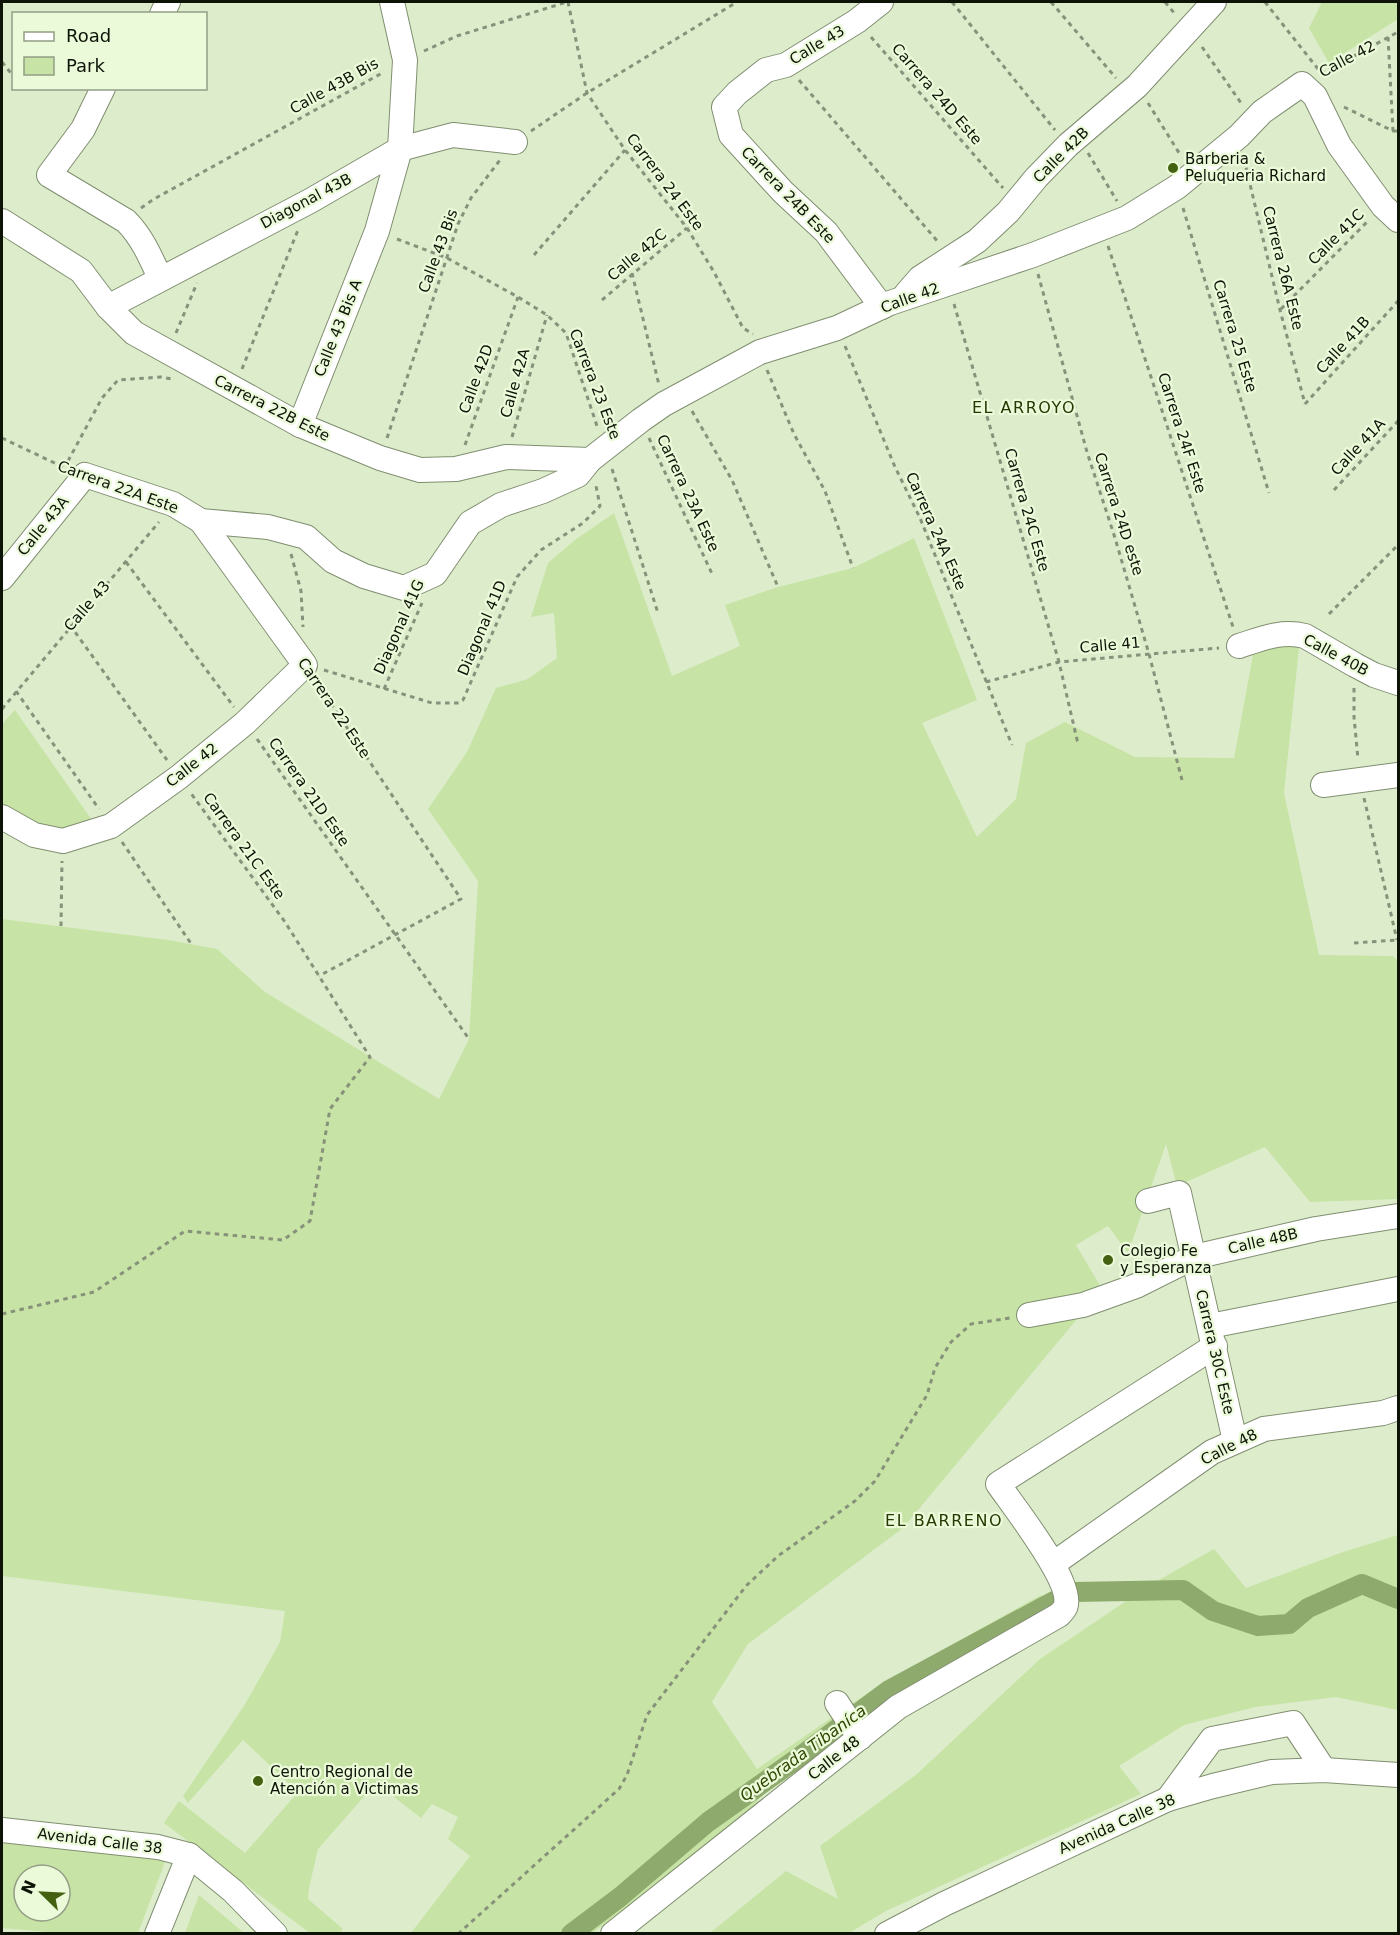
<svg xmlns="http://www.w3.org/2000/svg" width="1400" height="1935" font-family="'DejaVu Sans',sans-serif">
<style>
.green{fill:#c7e3a5;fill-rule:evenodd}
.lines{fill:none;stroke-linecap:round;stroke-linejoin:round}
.canal{stroke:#8faa6d;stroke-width:20}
.minor-casing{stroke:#808e70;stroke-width:26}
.path{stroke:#87927a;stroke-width:3;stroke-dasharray:4.5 4.5;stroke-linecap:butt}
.minor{stroke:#fff;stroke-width:24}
.poi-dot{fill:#446011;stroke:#ebfad9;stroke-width:2}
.labels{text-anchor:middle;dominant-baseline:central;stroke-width:4.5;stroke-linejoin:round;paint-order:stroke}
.street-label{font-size:15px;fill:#0e1307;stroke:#ebfad9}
.poi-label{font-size:15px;fill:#0e1307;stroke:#ebfad9;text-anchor:start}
.neighbourhood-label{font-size:16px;letter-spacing:1.5px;fill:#273903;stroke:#ebfad9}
.water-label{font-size:16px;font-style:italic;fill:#2f4600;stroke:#ebfad9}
</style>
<rect width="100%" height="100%" fill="#ddedcc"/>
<g class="green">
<path d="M1322 2H1398V19L1329 63 1309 28Z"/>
<path d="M614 513 672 676 740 646 725 605 778 587 853 568 914 538 977 700 922 723 977 837 1016 799 1026 743 1065 722 1135 757 1234 758 1255 644 1300 638 1284 793 1319 955 1393 956 1398 961V1199L1310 1202 1265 1147 1177 1186 1166 1144 1128 1253 1108 1226 1076 1245 1102 1289 903 1528 748 1644 712 1702 757 1769 878 1686 1041 1595 1054 1607 942 1667 763 1793 752 1810 634 1904 592 1933H411L470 1856 448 1839 458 1817 432 1804 421 1818 376 1783 318 1849 309 1888 308 1899 343 1929 340 1933 311 1934 164 1823 179 1801 245 1853 298 1792 243 1740 188 1803 183 1796 244 1706 270 1660 280 1642 285 1611 2 1576V919L168 940 217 949 265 992 439 1099 469 1039 478 881 428 809 467 752 496 688 528 679 557 658 554 613 531 617 548 563 575 540Z"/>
<path d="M15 710 94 823 70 830 45 828 2 805V724Z"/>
<path d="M1398 1535V1710L1336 1697 1255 1707 1184 1725 1119 1766 1141 1794 886 1911 849 1933H710L786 1871 838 1899 820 1846 917 1774 1040 1659 1150 1585 1214 1549 1246 1588 1343 1552Z"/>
<path d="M2 1843 167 1857 138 1933H60L2 1928ZM24 1875H60V1911H24Z"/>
<path d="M199 1895 244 1933H185Z"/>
</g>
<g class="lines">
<g class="canal">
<path d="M1074 1592 1183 1590 1213 1611 1258 1626 1289 1624 1308 1608 1362 1584 1398 1599"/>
<path d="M571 1934 620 1897 708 1822 798 1758 889 1690 1054 1601"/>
</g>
<defs>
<g id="minor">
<path d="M881 2 857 21 786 65 766 70 737 93 724 107 731 135 783 192 826 232 882 307"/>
<path d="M162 14 168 2"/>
<path d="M103 88 83 129 49 175 126 221C142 237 151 258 160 278"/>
<path d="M2 221 81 271 108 307 134 333 300 425 380 458 420 470 456 469 506 457 590 460"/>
<path d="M906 294 920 278 977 241 1008 212 1036 178 1068 145 1137 86 1214 2"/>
<path d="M108 307 310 201 400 149 453 135 515 142"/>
<path d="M300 425 377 231 400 149 405 60 392 2"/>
<path d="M2 578 85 475 173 504 201 521 268 527 306 537 333 561 364 576 404 588 435 574 470 523 501 505 543 491 578 475 590 460 641 420 664 404 760 352 837 328 890 303 1033 255 1127 218 1177 187 1239 136 1262 112 1302 84 1315 96 1339 145 1383 206 1398 220"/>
<path d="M1239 646C1261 639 1281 630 1305 636L1355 665 1374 675 1398 683"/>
<path d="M1323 785 1398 775"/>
<path d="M2 817 34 835 63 841 111 826 179 777 245 723 305 665 201 521"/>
<path d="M1148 1201 1179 1193 1235 1441"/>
<path d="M1029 1315 1083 1305 1136 1286 1194 1257 1316 1229 1398 1216"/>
<path d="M1210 1326 1398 1289"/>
<path d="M1053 1564 1212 1452 1264 1429 1383 1413 1398 1408"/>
<path d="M837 1703 860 1738"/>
<path d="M1168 1799 1212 1739 1293 1723 1324 1770"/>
<path d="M2 1830 158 1847 189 1855 233 1891 275 1934"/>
<path d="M157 1934 189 1855"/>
<path d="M613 1934 898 1707 1059 1615C1062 1612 1066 1608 1066 1604 1071 1579 1014 1507 998 1484L1215 1346"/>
<path d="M887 1934 944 1904 1168 1799 1213 1786 1272 1772 1324 1770 1398 1775"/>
</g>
</defs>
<use href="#minor" class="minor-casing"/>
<g class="path">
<path d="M568 2 587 93 625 150 687 228 714 272 743 328 753 334"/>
<path d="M952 2 1055 130"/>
<path d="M1051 2 1116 78"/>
<path d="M1165 2 1175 14"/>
<path d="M1265 2 1318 69"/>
<path d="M871 37 1003 188"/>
<path d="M1388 37 1393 131"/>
<path d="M1202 47 1241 103"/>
<path d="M424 51 457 36 567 2"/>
<path d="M2 62 14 77"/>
<path d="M1321 74 1398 32"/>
<path d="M799 80 939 243"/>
<path d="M1148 103 1181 156"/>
<path d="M1344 107 1393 131H1398"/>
<path d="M531 131 587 93 737 2"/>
<path d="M1088 153 1117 201"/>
<path d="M1244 159 1280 310 1305 404"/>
<path d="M141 208 154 199 384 72"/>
<path d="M1183 208 1269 493"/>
<path d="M397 239 447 258 518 297 547 315 566 333 598 429"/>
<path d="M1108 246 1233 627"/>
<path d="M534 255 625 150"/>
<path d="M632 273 659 385"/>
<path d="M1038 274 1087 452 1115 538 1149 654 1182 780"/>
<path d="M602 300 687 228"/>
<path d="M954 304 1059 662 1078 744"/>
<path d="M1281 309 1369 220"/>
<path d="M176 333 197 283"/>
<path d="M845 346 895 467 920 518 1012 745"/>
<path d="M242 369 298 230"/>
<path d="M767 370 794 434 825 491 853 568"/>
<path d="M1305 404 1398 301"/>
<path d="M692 411 732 480 778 587"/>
<path d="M512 437 547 315"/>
<path d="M2 438 65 468"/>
<path d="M387 438 458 224 471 198 500 160"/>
<path d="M649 438 713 576"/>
<path d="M465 445 518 297"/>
<path d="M68 461 102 398 118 380 161 377 172 379"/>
<path d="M612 469 658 613"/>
<path d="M1334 490 1398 421"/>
<path d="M291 554 301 591 303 627"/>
<path d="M126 562 234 707"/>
<path d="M1329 614 1398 545"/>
<path d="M70 625 167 760"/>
<path d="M324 670 432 703H459L463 700 517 577 541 550 583 523 600 506 596 486"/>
<path d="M316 681 461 899 319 976"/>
<path d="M986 682 1059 662 1219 648"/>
<path d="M1354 688V717L1358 759"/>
<path d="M384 689 422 603"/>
<path d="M16 691 99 809"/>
<path d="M2 709 159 522"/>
<path d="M257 739 469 1039"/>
<path d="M1364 798 1397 940"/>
<path d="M122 842 192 945"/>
<path d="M61 926 62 861"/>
<path d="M1354 943 1397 940"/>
<path d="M2 1314 94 1292 185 1231 283 1240 310 1221 330 1109 370 1057 285 922 190 792"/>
<path d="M458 1934 619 1789 627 1775 647 1715 746 1586 778 1556 855 1501 875 1481 927 1395 935 1368 951 1342 971 1324 1010 1318"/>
</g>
<use href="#minor" class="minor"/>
</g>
<g class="poi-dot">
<circle cx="1173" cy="168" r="6"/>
<circle cx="1108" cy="1260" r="6"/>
<circle cx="258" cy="1781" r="6"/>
</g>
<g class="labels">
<g class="street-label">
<text transform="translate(817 45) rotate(-31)">Calle 43</text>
<text transform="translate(1347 59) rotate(-28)">Calle 42</text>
<text transform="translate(334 86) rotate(-29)">Calle 43B Bis</text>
<text transform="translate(937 94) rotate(49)">Carrera 24D Este</text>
<text transform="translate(1061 155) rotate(-45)">Calle 42B</text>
<text transform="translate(665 182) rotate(53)">Carrera 24 Este</text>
<text transform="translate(788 195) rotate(46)">Carrera 24B Este</text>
<text transform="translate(306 201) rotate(-28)">Diagonal 43B</text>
<text transform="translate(1336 237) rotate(-45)">Calle 41C</text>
<text transform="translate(438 251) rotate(-70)">Calle 43 Bis</text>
<text transform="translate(637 255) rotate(-40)">Calle 42C</text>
<text transform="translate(1283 268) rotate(76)">Carrera 26A Este</text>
<text transform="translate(910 298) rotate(-20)">Calle 42</text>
<text transform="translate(338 328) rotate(-68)">Calle 43 Bis A</text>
<text transform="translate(1235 336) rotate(73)">Carrera 25 Este</text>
<text transform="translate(1343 345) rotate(-48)">Calle 41B</text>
<text transform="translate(476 379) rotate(-70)">Calle 42D</text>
<text transform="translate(515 383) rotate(-74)">Calle 42A</text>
<text transform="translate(595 384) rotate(69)">Carrera 23 Este</text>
<text transform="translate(272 408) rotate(27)">Carrera 22B Este</text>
<text transform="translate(1182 433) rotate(72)">Carrera 24F Este</text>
<text transform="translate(1358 447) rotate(-47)">Calle 41A</text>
<text transform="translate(118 487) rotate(20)">Carrera 22A Este</text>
<text transform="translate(688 493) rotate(65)">Carrera 23A Este</text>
<text transform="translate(1027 510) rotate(74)">Carrera 24C Este</text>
<text transform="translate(1119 514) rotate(72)">Carrera 24D este</text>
<text transform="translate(43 526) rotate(-51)">Calle 43A</text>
<text transform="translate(936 531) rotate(66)">Carrera 24A Este</text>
<text transform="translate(87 606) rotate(-49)">Calle 43</text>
<text transform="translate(399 627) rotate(-66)">Diagonal 41G</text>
<text transform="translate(482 628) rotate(-67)">Diagonal 41D</text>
<text transform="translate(1110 645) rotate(-5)">Calle 41</text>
<text transform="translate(1336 655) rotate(28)">Calle 40B</text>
<text transform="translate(334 708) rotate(56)">Carrera 22 Este</text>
<text transform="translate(192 765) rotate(-38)">Calle 42</text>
<text transform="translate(309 792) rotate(55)">Carrera 21D Este</text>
<text transform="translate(244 846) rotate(54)">Carrera 21C Este</text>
<text transform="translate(1263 1241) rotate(-13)">Calle 48B</text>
<text transform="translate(1215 1352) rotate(77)">Carrera 30C Este</text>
<text transform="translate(1229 1447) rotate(-27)">Calle 48</text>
<text transform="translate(834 1758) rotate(-38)">Calle 48</text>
<text transform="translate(1117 1824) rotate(-24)">Avenida Calle 38</text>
<text transform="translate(100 1841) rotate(7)">Avenida Calle 38</text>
</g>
<g class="poi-label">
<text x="1185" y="159">Barberia &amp;<tspan x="1185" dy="17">Peluqueria Richard</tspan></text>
<text x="1120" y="1251">Colegio Fe<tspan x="1120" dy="17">y Esperanza</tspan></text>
<text x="270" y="1772">Centro Regional de<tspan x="270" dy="17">Atención a Victimas</tspan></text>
</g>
<g class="neighbourhood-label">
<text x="1024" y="407">EL ARROYO</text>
<text x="944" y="1520">EL BARRENO</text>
</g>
<g class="water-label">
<text transform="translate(803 1753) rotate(-36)">Quebrada Tibaníca</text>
</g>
</g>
<rect width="1400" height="1935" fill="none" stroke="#0e1307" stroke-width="6"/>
<rect x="12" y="12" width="195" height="78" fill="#ebfad9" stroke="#939e85" stroke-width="1.5"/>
<rect x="24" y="32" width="30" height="9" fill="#ffffff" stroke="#939e85" stroke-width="1.5"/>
<text x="66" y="42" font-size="18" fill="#0e1307">Road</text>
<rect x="24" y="57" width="30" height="18" fill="#c7e3a5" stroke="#939e85" stroke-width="1.5"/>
<text x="66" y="72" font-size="18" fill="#0e1307">Park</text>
<g transform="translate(42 1893) rotate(294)"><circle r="28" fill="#ebfad9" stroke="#939e85" stroke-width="1.5"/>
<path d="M0-4.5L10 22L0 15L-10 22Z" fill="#446011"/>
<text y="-9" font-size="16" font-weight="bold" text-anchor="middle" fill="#0e1307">N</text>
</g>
</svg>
